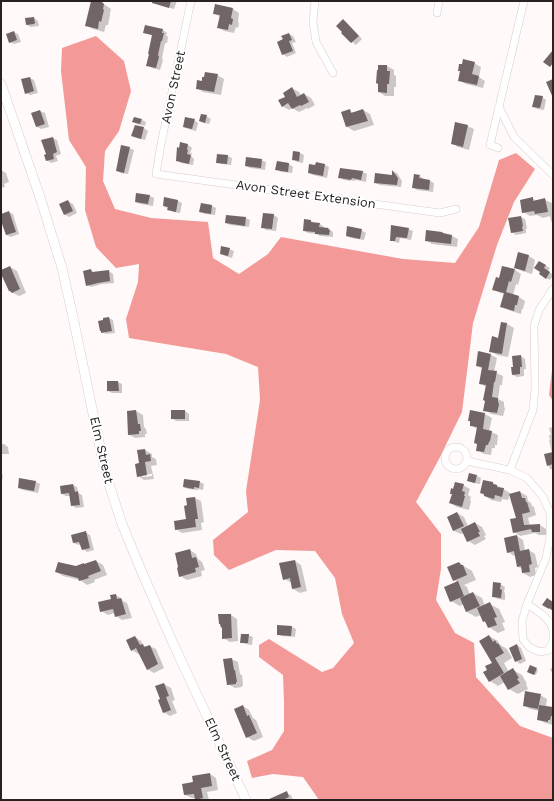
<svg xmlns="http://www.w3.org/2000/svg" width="554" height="801" font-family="'Work Sans',sans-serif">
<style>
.forest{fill:#f39998}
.shadow{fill:#0003;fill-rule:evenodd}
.building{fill:#726565}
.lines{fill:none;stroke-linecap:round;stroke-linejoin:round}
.minor-casing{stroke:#d9cbca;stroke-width:8}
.tertiary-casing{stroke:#d9cbca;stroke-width:10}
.minor{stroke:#fff;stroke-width:7}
.tertiary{stroke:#fff;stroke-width:9}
.labels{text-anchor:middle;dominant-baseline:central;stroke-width:4;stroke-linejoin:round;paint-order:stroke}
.street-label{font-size:13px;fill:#282222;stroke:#fff}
</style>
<rect width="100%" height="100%" fill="#fff9f9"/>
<g class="forest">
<path d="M96 36 124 61 131 91 119 131 105 151 103 181 115 209 151 218 208 222 213 258 239 274 268 254 281 237 403 259 455 263 479 227 499 160 516 153 535 169 514 202 497 245 473 323 462 412 439 459 416 502 441 534V569L436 600 455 633 474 643 476 677 520 726 553 738V800H319L303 777 273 774 252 778 247 761 272 750 284 731V702L283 675 259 657V645L269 639 322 672 333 668 354 643 342 614 335 578 315 551 276 550 229 570 214 555 213 540 248 512 246 491 260 400 258 367 226 354 129 338 126 319 138 282 139 264 116 268 96 247 85 210 86 167 69 140 61 71 62 48Z"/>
<path d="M553 362V401L549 395Z"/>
</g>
<g class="shadow">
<path d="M92 1 101 2 111 9 110 13V15L108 25H106L104 32 93 29 86 25Z"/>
<path d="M163 1H177L174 9 166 7 162 5Z"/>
<path d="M233 9 239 13 238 22 239 23 238 28 236 27 234 33 224 31 218 27 220 17 214 13Z"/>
<path d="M34 18 38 21 39 26 31 27 27 25Z"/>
<path d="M343 20 347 23 362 39 356 45 352 42 342 33Z"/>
<path d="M163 30 167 33 166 35 168 37 167 43H165L162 58 163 60 160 70 152 68 148 65 150 54 153 36 144 32Z"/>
<path d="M14 32 18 34 21 42 14 44 10 42Z"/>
<path d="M289 34 293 36 296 42 292 43 296 53 287 57 283 54 284 40Z"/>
<path d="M474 63 481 67 479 77 485 81 483 88 466 84 459 80Z"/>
<path d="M379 66H387L394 70V75L396 76V87H394V96H385L379 92Z"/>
<path d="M217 75 224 79 221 95 203 92 197 88 203 82Z"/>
<path d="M30 78 34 80 38 93 30 95 26 93Z"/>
<path d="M292 88 299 92 301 96 304 94 311 98 315 105 308 109 307 108 299 112 292 108 289 110 282 106 286 97Z"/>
<path d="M542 97 546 100 544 110 537 109 533 106Z"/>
<path d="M363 110 370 114 374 125 354 131 347 127 342 113 350 111 354 113Z"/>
<path d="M40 111 45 113 49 127 41 129 37 127 33 113Z"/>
<path d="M206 116 211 119 209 124 204 123 200 121Z"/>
<path d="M142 120 146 122 145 126 137 124 133 122Z"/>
<path d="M194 120 198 123 196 131 188 129 184 127Z"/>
<path d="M135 126 144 128 148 131 145 140 137 138 133 136Z"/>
<path d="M467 126 474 129 469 150 458 147 452 143Z"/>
<path d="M53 138 57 140 61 154 56 156 58 161 51 163 47 160Z"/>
<path d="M188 145 192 148 190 153H192L191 156 194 159 193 165 181 163 177 160Z"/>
<path d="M129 148 134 150 128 174 121 173 117 170Z"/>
<path d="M300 153 304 155 303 163 297 162 293 159Z"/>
<path d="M218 155 228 156 232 158 231 165 221 164 217 162Z"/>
<path d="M261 160 266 162 265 170 250 168 246 166Z"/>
<path d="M278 163 289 164 293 167 292 173 281 172 277 169Z"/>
<path d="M325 165 329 167 327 178 313 175 309 173 316 166Z"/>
<path d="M1 170 6 173 9 182 4 184 5 187 1 188Z"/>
<path d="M393 171 397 173 402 181 401 187 380 185 375 183 393 176Z"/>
<path d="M363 172 367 174 366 182 356 180 355 181 350 180V181L344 180 339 177Z"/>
<path d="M419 176 423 178V180L430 181 434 183 433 192 417 190 413 187Z"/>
<path d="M150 196 154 198 153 206 140 204 136 202Z"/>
<path d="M165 198 178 201 182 203 180 213 173 212 164 206Z"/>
<path d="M532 198 537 201 545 200 552 203 553 210V225L552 222 551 221 550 216 543 218 537 215 530 216 523 212Z"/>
<path d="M68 201 73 204 77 213 69 217 64 214Z"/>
<path d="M212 206 216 208 215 215 205 214 200 212Z"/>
<path d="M9 212 13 214 19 234 11 237 6 235 1 218V217Z"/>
<path d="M274 215 278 218 276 231 266 230 262 227Z"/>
<path d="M227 216 246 218 250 220 249 227 230 225 226 223Z"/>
<path d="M521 217 525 219 527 228 526 229V233L516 235 512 232Z"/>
<path d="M311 221 315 224H320L324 227V228L328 229 332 231 333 233V237L320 236 317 234 308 233 304 230Z"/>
<path d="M408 229 413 231 411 240 400 238 399 243 395 242 391 240Z"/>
<path d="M361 230 366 233 364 240 351 238 347 236Z"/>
<path d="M452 236 458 239 457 247 432 244 426 240Z"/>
<path d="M229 249 234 251 232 258 225 256 221 254Z"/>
<path d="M519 254 529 256 535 260 532 274 522 271 515 267Z"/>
<path d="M540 262 550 268 548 271 553 275V276L550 280 546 278Z"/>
<path d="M10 267 17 271 26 293 19 296 9 291 1 271Z"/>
<path d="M515 270 521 274 518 285 516 284 513 295 519 297 525 301 523 309H522L521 314 508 310 501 306 505 294 500 293 494 289 500 280Z"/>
<path d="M91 271 96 273 109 271 113 274 114 283 102 284 91 287 87 285Z"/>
<path d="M109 318 113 320 115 333 106 334 101 331Z"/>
<path d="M501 323 507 324 514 328 508 357 497 355 490 351 499 339Z"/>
<path d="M491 355 497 358 494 372 503 376 502 385H500L498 399 504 402V406L505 409 503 416 491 414 485 410 486 387 480 383 483 369 477 366Z"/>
<path d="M521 356 525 359 526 369H524V376L517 377 513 375Z"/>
<path d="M108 382H118L122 384V393H112L108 391Z"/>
<path d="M136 411 143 415 144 427 146 429 147 434H145V437L135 438 128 434V412Z"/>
<path d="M172 411H185L189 414V421H176L172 418Z"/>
<path d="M471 411 485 414 492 418 489 431 498 435 497 445H495V448H492L491 455 484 454 477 450V429L471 425Z"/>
<path d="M553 427V470L550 469 549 466 547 465 552 454 549 440H550L549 435H551L549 428Z"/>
<path d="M1 444H4L8 447 9 454H1Z"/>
<path d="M145 450 152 454V457L156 459 157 465 151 466 154 479 144 480 138 476 140 464ZM152 474V476L142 477V475Z"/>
<path d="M1 474 3 475 2 481 1 480Z"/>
<path d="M477 476 481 478 480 484 473 483 468 480Z"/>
<path d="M36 482 40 484 38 493 23 490 19 488Z"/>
<path d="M200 482 204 484 203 490 198 489V490L188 489 184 487Z"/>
<path d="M493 483 510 493 508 500 502 499 501 502 491 500 481 493Z"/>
<path d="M73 485 77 487 78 493 82 495 84 507 76 508 72 505 70 496H66L62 494Z"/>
<path d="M463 485 470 489 468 495 471 497 470 500 471 501 469 510 457 507 450 503 454 490Z"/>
<path d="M520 492 527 496 528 501 531 503 532 506 534 507 536 515 528 518 530 526 540 525 546 529 547 535H539L535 533 520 536 514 532 517 518Z"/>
<path d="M195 498 201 501 204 522 201 523 202 530 182 533 176 529 187 520 188 506Z"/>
<path d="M457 513 464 517 468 526 475 523 482 527 486 535 484 536 486 539 475 545 468 541 464 533 461 534 454 531 448 518Z"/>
<path d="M85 532 90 535 94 550 87 552 83 549 81 544 78 545 74 543Z"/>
<path d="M517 536 523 540 525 550H529L535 554 538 567 535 568 536 575 530 577 523 573V569L518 567 516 556H514L508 552Z"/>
<path d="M190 550 196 554 198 559 202 562 205 570 201 571 202 576 187 580 180 576Z"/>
<path d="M96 561 103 565 107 575 94 580 95 582 87 585 80 580 63 576 56 572 84 564 86 565Z"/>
<path d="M295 561 301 565 307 591 300 593 293 589 292 583 284 579Z"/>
<path d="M459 563 472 571 476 580 464 585 467 587 470 595 473 593 482 598 485 606 490 604 499 609 505 622 502 623 505 630 498 633 489 627 487 624 484 622 481 615 476 617 467 612 464 604 460 606 451 601 457 582 454 580Z"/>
<path d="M500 584 505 587 504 592 505 593V600L498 599 493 596Z"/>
<path d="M116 595 122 599 123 601 127 603 132 618 122 620 116 616 115 613 108 615 101 611Z"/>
<path d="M231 615 237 619 238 641 230 642 223 638V628L221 627Z"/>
<path d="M292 627 296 629 295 637 282 636 278 634Z"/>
<path d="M248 635 253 637 252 645 245 644 241 642Z"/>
<path d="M489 636 498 641 499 644 507 649 512 658 504 663 509 672 513 670 522 675 527 684H526L528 689 518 694 509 689 505 682 498 686 490 681 489 670 493 663Z"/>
<path d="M135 637 141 641 144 646 146 647 149 646 156 649 164 668 154 673 147 669 140 653 138 654 132 650Z"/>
<path d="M517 645 521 648 526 661 520 664 516 661Z"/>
<path d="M231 659 238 662 240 674 242 675 243 685 242 686V687L235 688 228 684Z"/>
<path d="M530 666 538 670 536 675 529 673Z"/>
<path d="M553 667V675L550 669Z"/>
<path d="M164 684 171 688 175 700 172 701 177 713 170 716 163 712 161 700Z"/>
<path d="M540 695 547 699 546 707 553 708V725L545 723 538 719 539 711 530 709 524 705Z"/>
<path d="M243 706 249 710 253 718 256 720 263 737 254 741 247 737Z"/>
<path d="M210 774 216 778 218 790 207 792 209 800H198L196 798H192L185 795 194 783Z"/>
<path d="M287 793 291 795 293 800H276Z"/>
</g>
<g class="building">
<path d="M91 1H101L104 4 103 9 104 10 101 22 99 21 98 29 85 26Z"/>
<path d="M152 1H171L169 8 152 3Z"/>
<path d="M215 4 233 8 231 18 233 19 232 25 229 24 228 30 217 28 220 15 213 14Z"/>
<path d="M34 17 35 23 34 24 26 25 25 18Z"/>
<path d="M343 19 359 36 351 43 341 33 342 32 336 26Z"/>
<path d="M145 25 163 29 162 33H164L162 41H161L158 55 159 57 156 68 146 66 149 54H148L152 35 143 33Z"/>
<path d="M14 31 17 40 9 43 6 34Z"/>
<path d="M289 33 292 40 289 41 293 51 282 55 277 42 283 39 281 36Z"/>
<path d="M553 50V63L550 67 543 62Z"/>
<path d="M463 59 475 62 472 74 479 76 477 85 458 81 460 71H458L459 64H462Z"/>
<path d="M378 65H387V71H390L389 84H387V93L378 92V84L376 83 377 70H378Z"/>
<path d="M205 72 218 74 214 92 196 89 197 80 202 81V77H204Z"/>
<path d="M30 77 34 91 25 94 21 79Z"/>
<path d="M553 79V98L546 82Z"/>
<path d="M292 87 297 97 304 93 309 102 301 106 300 105 292 109 288 103 282 107 278 100 285 97 283 93Z"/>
<path d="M535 95 543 96 540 108 532 107Z"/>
<path d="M350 109 351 113 363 109 368 121 346 127 341 112Z"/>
<path d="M40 110 45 124 36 127 31 113Z"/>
<path d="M201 114 207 115 205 123 199 121Z"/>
<path d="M134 117 142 119 140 124 132 122Z"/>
<path d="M185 117 195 119 192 129 183 127Z"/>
<path d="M455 122 468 125 463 147 451 144Z"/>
<path d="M135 125 144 127 141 139 131 136Z"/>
<path d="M53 137 57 152 53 154 54 159 46 161 44 155 46 154 41 140Z"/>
<path d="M180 142 188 144 187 150H188L187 154 191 155 189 164 176 161 177 147 179 148Z"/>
<path d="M121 145 130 147 124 173 116 171Z"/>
<path d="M293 151 300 152 299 161 292 160Z"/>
<path d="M217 154 228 155 227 164 216 163Z"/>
<path d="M246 157 262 159 261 168 245 166Z"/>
<path d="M277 161 289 163 288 172 275 170Z"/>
<path d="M316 162 325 164 323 176 308 173 309 164 315 165Z"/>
<path d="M340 168 363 171 361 180 352 178 351 180 346 179 338 178Z"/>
<path d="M392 170 398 178 397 185 374 183 375 173 392 175Z"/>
<path d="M414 174 420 175 419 178 430 180 429 190 412 188Z"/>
<path d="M136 193 150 195 148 204 135 202Z"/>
<path d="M164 197 178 200 176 212 167 210 168 207 163 206Z"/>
<path d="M533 197V201L545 198 548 212 535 214 534 211 522 213 520 200Z"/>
<path d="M68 200 73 211 64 215 59 204Z"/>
<path d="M201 203 212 205 211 214 199 212Z"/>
<path d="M9 211 16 232 6 235 1 221V214Z"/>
<path d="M263 213 274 214 272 229 261 228Z"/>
<path d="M226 215 246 217 245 226 225 223Z"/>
<path d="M521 216 523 226 522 227 523 231 511 233 508 218Z"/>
<path d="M304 219 311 220V222L320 223 319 227 329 228 328 229 330 230 329 235 315 234V232L303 231Z"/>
<path d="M391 225 409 228 407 238 396 237 395 241H390Z"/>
<path d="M347 226 362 229 360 239 346 236Z"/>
<path d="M426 230 442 232 443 233 452 235 451 244 425 241Z"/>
<path d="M221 246 230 248 228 256 220 254Z"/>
<path d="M518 252 529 255 525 271 514 268Z"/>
<path d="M539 261 546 265 544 268 550 272 546 279 539 274 540 272 534 268Z"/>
<path d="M10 266 20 289 12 293 10 291H9L1 274V270Z"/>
<path d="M502 266 515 269 511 282 509 281 506 292 519 296 517 305H515L514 311 500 307 504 293 492 290 496 277 499 278Z"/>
<path d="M91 269 92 272 109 270 110 281 98 283 86 286 83 271Z"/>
<path d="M109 317 112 331 101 333V331H100L98 321 103 320V318Z"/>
<path d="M501 322 507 323 502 354 489 352 492 336 498 338Z"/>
<path d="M478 351 491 354 488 370 497 371 495 382H494L492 397 498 398V402L499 404 497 413 483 411 485 401 483 400 486 385 479 384 482 367 476 366Z"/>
<path d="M521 355 522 367H520V374L512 375 511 367H513L512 356Z"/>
<path d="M107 381H118L119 391H107Z"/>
<path d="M136 410 138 424H140L141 431H139V434L128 435 127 411Z"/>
<rect x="171" y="410" width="14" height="9"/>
<path d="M470 410 485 413 483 429 492 431 490 441 489 442 488 445H486L484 452 476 451 477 444 474 443 477 427 470 426V421H468Z"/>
<path d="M145 449 146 455 150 454 151 461 145 462 147 475 137 477 135 464 139 463 137 450Z"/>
<path d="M553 452V464L547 466 544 454Z"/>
<path d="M469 473 477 475 475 483 467 481Z"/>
<path d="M19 478 36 481 34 491 18 488Z"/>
<path d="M184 479 200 481 199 488 194 487V489L183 487Z"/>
<path d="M483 480 493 482V484L497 485V487L504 488 502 497 495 495 494 499 484 496V494L480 493Z"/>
<path d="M455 482 464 484 462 491 465 492 464 496H465L462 507 449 503 452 494H450L451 488 453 489Z"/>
<path d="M73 484 75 492 78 491 80 505 71 506 69 493 61 494 60 486Z"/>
<path d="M520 491 522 498H525L526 502H527L530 512 522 514 524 525 540 524V532H532L531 529 513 533 510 519 516 518 509 494Z"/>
<path d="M195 497 198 519H195L196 527 175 530 174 521 186 519 184 506 187 505 186 498Z"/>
<path d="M457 512 464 526 453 531 447 517Z"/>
<path d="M475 522 480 532H478L480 536 467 542 461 529Z"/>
<path d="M86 531 90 548 82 550 79 542 73 543 71 535Z"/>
<path d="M517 535 520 551 529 549 532 564 529 565 530 572 522 573 521 566 517 567 514 551 507 553 504 538Z"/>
<path d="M190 549 192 558 196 557 199 567 195 568 196 572 179 577 177 568 178 567 175 553Z"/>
<path d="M96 560 101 571 88 576 89 578 79 581 78 578 55 572 58 562 76 566 84 563V564Z"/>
<path d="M295 560 301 587 292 589 290 578 283 580 279 563Z"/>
<path d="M459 562 461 565H463L467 575 453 581 447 567Z"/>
<path d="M458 581 464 596 450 602 444 587Z"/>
<path d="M493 582 501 583 500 589 502 590 501 598 492 597Z"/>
<path d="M473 592 480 606 466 612 460 598Z"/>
<path d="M116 594 117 599 121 598 126 614 115 617 113 609 100 612 98 602 111 599 110 595Z"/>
<path d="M547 598 553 602V611L549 608V609L542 605Z"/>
<path d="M490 602 497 617 494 618 497 625 488 628 485 621 483 622 477 608Z"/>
<path d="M218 614H231L232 638 222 639V627L221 628 220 624H219Z"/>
<path d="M277 625 292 626 291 636 277 635Z"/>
<path d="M241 634H249L248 643H240Z"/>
<path d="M489 635 493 642 495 640 497 644 498 643 504 653 495 658 504 673 489 682 483 672 487 670 485 666 492 663 479 641Z"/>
<path d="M135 636 140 645 143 644 144 647 150 645 158 664 147 670 136 648 131 651 126 640Z"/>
<path d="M517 644 522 659 515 662 509 648Z"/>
<path d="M232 658 234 670H235L237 682H236V684L227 685 223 659Z"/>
<path d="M530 665 537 668 534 675 527 672Z"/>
<path d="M513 668 519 678 517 679 520 683 508 690 500 676Z"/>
<path d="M164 683 169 696 166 697 171 710 163 713 158 700 160 699 155 686Z"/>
<path d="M525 691 541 694 538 709 523 706Z"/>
<path d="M243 705 247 716 249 715 257 733 246 738 234 709Z"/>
<path d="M539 705 553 707V716H551L550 720H548V722L537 720Z"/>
<path d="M210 773 212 786 201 788 203 798 195 800 194 794 184 795 182 784 193 782 192 776Z"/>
<path d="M287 791 289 797 283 800H267Z"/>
</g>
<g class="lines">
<defs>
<g id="minor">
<path d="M191 1 161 144 156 174 440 213 456 209"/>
<path d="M315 1 313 22 316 42 333 73"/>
<path d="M437 13 439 1"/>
<path d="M499 107 514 137 553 175"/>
<path d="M498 148 490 145 524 1"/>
<path d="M553 289 539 310 534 326 535 388 533 410 510 470 527 478 543 497 550 513V537L546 558 527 604 522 621 523 639 529 647 540 652 549 650 553 641"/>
<circle cx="456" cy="458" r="11"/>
<path d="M467 461 510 470"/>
<path d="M527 604C536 610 548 617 552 627 553 630 553 635 553 638"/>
</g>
<path id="tertiary" d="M1 84 41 200 62 268 73 317 102 457 109 484 122 524 141 570 172 641 246 800"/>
</defs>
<use href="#minor" class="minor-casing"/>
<use href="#tertiary" class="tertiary-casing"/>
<use href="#minor" class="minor"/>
<use href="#tertiary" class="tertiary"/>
</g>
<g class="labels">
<g class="street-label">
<text transform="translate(173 87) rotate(-78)">Avon Street</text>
<text transform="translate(306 194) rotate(8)">Avon Street Extension</text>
<text transform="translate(102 450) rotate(77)">Elm Street</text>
<text transform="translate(223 749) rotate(65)">Elm Street</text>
</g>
</g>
<rect width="554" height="801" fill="none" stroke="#282222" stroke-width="4"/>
</svg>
